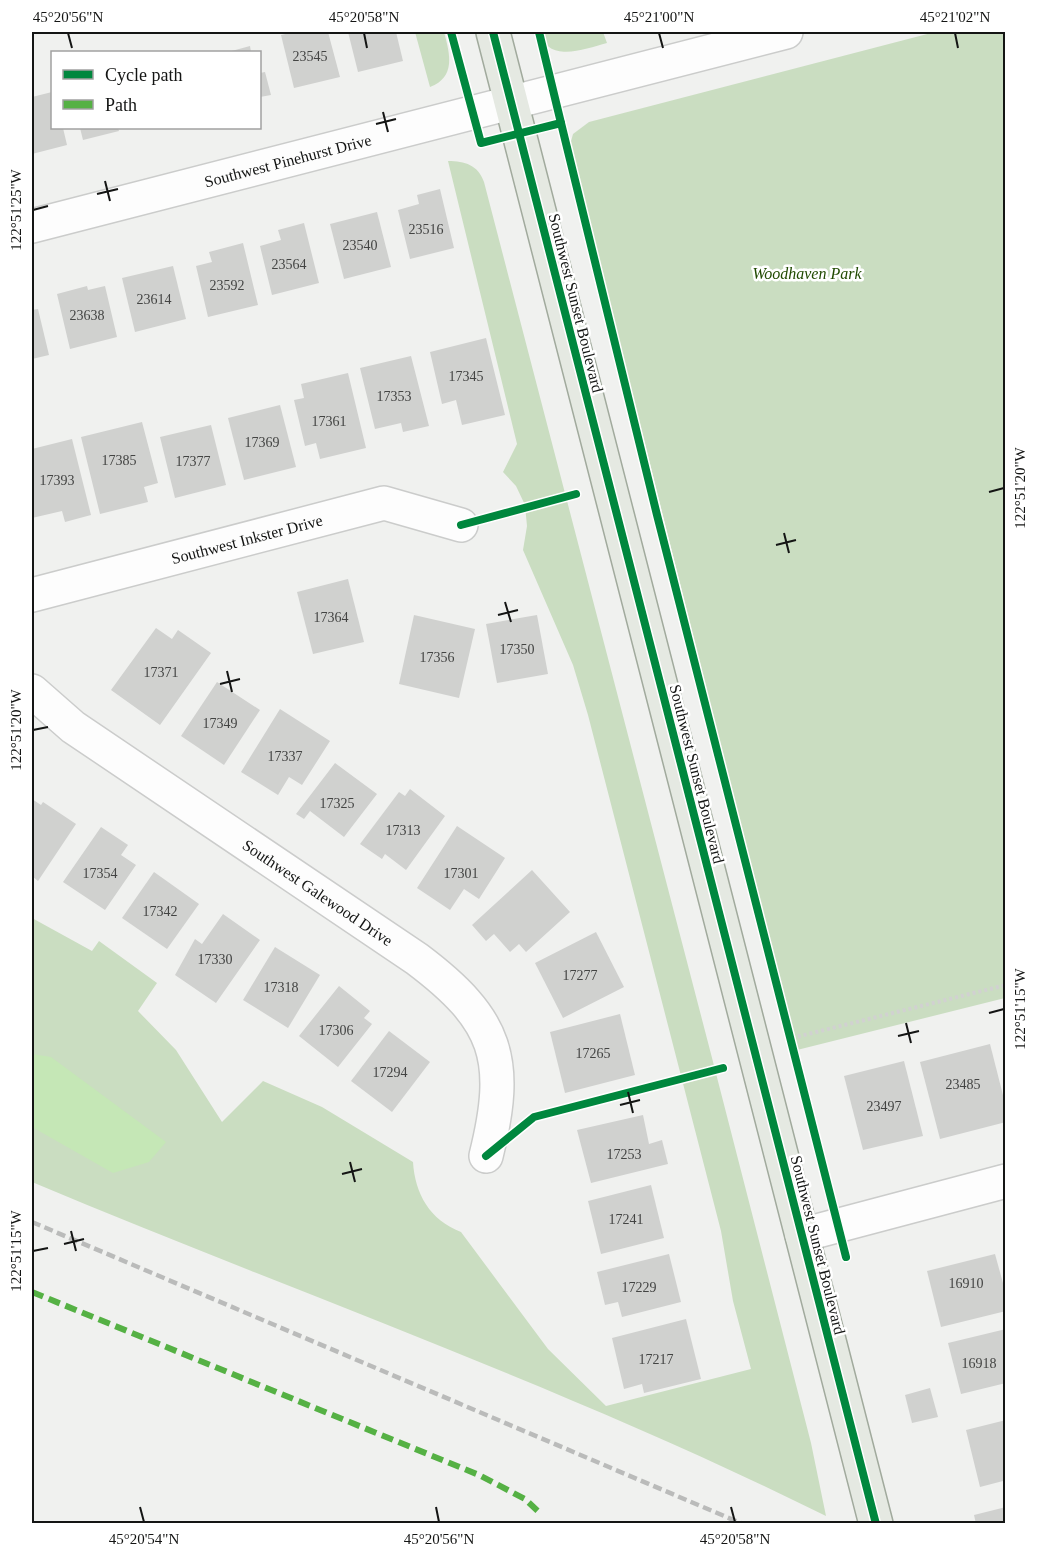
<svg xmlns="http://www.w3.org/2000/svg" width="1037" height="1555" font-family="Georgia,serif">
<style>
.green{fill:#caddc1}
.water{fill:#c5e7b6}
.building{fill:#d0d1cf}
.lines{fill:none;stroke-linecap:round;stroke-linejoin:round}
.minor-casing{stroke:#cbcccb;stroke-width:36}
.major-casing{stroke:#a1aa9d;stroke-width:36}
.path{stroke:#d1d1d1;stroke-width:4;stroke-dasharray:3 3;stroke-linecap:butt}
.minor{stroke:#fdfdfd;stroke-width:33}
.major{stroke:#e5e9e2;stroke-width:33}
.rail{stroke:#babbba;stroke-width:4.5;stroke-dasharray:9 4.5;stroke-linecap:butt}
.quiet{stroke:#55b144;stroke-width:6;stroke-dasharray:12 6;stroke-linecap:butt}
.cycleway-casing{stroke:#fff;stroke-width:11}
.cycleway{stroke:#00873e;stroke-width:8}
.ticks{fill:none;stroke:#141514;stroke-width:2}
.labels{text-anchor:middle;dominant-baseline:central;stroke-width:5;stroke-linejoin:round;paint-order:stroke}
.number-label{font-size:14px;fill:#434443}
.street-label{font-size:16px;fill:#141514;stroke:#fff}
.park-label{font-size:16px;font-style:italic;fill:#204a00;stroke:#fff}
.neatline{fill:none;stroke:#141514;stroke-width:2}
.ticks-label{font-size:15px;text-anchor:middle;fill:#141514}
</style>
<rect width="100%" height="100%" fill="#f0f1ef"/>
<g class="green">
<path d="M415 32H444C450 54 456 77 430 87Z"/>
<path d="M539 32H603L607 43C584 49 549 64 539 32Z"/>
<path d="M935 32H1005V998L797 1050 570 145 573 134 589 122Z"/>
<path d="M448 161C465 161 478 165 484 182L711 1054 811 1443 826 1516C569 1388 296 1293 32 1182V918L92 951 99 941 157 983 138 1011 176 1050 222 1122 263 1081 322 1107 413 1162C415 1194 430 1220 461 1232L548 1349 606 1406 751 1369 733 1301 721 1231 588 715 573 665 523 550 527 526 525 505 516 486 503 472 517 444Z"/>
</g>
<path class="water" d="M32 1054 51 1057 166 1142 149 1162 113 1173 32 1127Z"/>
<g class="building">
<path d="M294 32H328L340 77 294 88 281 35Z"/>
<path d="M348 32H396L403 61 358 72Z"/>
<path d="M250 46 251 52H228Z"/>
<path d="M265 72 271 95 260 97V73Z"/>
<path d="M52 92V128H63L67 145 32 154V97Z"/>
<path d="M80 128H118L119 131 83 140Z"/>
<path d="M440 189 454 248 410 259 398 210 419 204 417 195Z"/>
<path d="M377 212 391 267 344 279 330 224Z"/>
<path d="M304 223 319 283 272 295 260 246 281 240 278 230Z"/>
<path d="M243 243 258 305 208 317 196 266 212 262 209 252Z"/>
<path d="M173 266 186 319 135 332 122 278Z"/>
<path d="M87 286 88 290 105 286 117 337 70 349 57 294Z"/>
<path d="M38 309 49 355 32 359V310Z"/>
<path d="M486 338 505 415 462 425 456 400 442 404 430 352Z"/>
<path d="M411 356 429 426 403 432 401 423 375 429 360 368Z"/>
<path d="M348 373 366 448 320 459 316 443 305 446 294 400 304 398 301 384Z"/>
<path d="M280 405 296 467 244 480 228 418Z"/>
<path d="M142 422 158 483 144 487 148 502 100 514 81 437Z"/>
<path d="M211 425 226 485 175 498 160 437Z"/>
<path d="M72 439 91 515 65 522 62 511 32 518V449Z"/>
<path d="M348 579 364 642 313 654 297 592Z"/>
<path d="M414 615 475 629 459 698 399 684Z"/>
<path d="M537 615 548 674 497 683 486 624Z"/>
<path d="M156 628 172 639 178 630 211 653 160 725 111 690Z"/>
<path d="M217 682 260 710 224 765 181 736Z"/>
<path d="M280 709 330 741 302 785 289 777 278 795 241 772Z"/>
<path d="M335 763 377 794 344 837 310 811 304 819 296 814Z"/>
<path d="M410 789 445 816 406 870 385 854 382 859 360 844 399 792 405 796Z"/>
<path d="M32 799 41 805 43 802 76 824 38 881 32 876Z"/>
<path d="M457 826 505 858 479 899 464 889 450 910 417 888Z"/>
<path d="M101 827 128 845 121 855 136 865 105 910 63 882Z"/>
<path d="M532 870 570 912 526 952 519 944 510 952 494 934 486 941 472 925Z"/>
<path d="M154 872 199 904 167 949 122 918Z"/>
<path d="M223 914 260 940 216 1003 175 975 195 939 202 944Z"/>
<path d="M596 932 624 987 563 1018 535 963Z"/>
<path d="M275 947 320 975 288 1028 243 1000Z"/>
<path d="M339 986 370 1011 364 1018 372 1024 338 1067 299 1036Z"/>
<path d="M620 1014 635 1075 565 1093 550 1032Z"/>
<path d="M389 1031 430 1062 392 1112 351 1081Z"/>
<path d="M990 1044 1006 1107V1122L940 1139 920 1062Z"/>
<path d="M904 1061 923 1136 863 1150 844 1076Z"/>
<path d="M643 1115 649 1144 662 1140 668 1164 591 1183 577 1130Z"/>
<path d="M651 1185 664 1238 601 1254 588 1201Z"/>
<path d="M669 1254 681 1302 622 1317 618 1302 605 1305 597 1272Z"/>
<path d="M995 1254 1006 1294V1311L941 1327 927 1271Z"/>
<path d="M686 1319 701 1379 644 1393 642 1384 624 1389 612 1338Z"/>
<path d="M1006 1329V1383L961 1394 948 1343Z"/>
<path d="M930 1388 938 1417 912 1423 905 1395Z"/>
<path d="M1006 1420V1487L1003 1481 980 1487 966 1430Z"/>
<path d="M1006 1507V1524H976L974 1515Z"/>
</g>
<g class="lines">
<defs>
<g id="minor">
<path id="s1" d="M32 226 786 32"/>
<path id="s2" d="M32 595 384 503 461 525"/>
<path id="s3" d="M32 691 73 727 417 959C498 1020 510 1059 486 1156"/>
<path d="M802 1235 1006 1181"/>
</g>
<path id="major" d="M493 32 876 1524"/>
</defs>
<use href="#minor" class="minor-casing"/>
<use href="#major" class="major-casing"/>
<path class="path" d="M792 1038 1006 985"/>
<use href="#minor" class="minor"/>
<use href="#major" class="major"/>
<path class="rail" d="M32 1222 743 1524"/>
<path class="quiet" d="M32 1292 479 1475 525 1499 541 1514"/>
<defs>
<g id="cycleway">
<path d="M451 32 481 143 561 123 539 32"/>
<path d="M493 32 876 1524"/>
<path d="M561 123 657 515 846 1257"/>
<path d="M461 525 576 494"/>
<path d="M486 1156 534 1117 723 1068"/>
</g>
</defs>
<use href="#cycleway" class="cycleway-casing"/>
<use href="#cycleway" class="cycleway"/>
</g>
<path class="ticks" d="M68 33 72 48M364 33 367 48M659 33 663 48M955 33 958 48M383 112 388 132M376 124 396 119M105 181 110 201M97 194 118 189M33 210 48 206M989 492 1004 488M784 533 789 553M776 545 796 540M505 602 511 622M498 615 518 610M227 671 232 692M220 684 240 679M33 730 48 727M989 1013 1004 1009M906 1023 911 1043M898 1036 919 1031M628 1092 633 1113M620 1105 640 1100M350 1162 355 1182M342 1174 362 1169M71 1231 76 1251M64 1244 84 1239M33 1251 48 1248M140 1507 144 1522M436 1507 439 1522M731 1507 735 1522"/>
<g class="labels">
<g class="number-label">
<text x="310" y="56">23545</text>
<text x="426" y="229">23516</text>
<text x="360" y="245">23540</text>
<text x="289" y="264">23564</text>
<text x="227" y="285">23592</text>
<text x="154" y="299">23614</text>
<text x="87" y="315">23638</text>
<text x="466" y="376">17345</text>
<text x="394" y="396">17353</text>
<text x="329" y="421">17361</text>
<text x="262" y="442">17369</text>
<text x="119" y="460">17385</text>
<text x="193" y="461">17377</text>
<text x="57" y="480">17393</text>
<text x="331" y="617">17364</text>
<text x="517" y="649">17350</text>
<text x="437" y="657">17356</text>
<text x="161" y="672">17371</text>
<text x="220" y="723">17349</text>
<text x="285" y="756">17337</text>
<text x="337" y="803">17325</text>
<text x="403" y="830">17313</text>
<text x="100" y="873">17354</text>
<text x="461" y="873">17301</text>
<text x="160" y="911">17342</text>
<text x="215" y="959">17330</text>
<text x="580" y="975">17277</text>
<text x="281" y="987">17318</text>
<text x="336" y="1030">17306</text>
<text x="593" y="1053">17265</text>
<text x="390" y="1072">17294</text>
<text x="963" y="1084">23485</text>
<text x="884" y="1106">23497</text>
<text x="624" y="1154">17253</text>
<text x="626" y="1219">17241</text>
<text x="966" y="1283">16910</text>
<text x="639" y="1287">17229</text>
<text x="656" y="1359">17217</text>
<text x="979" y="1363">16918</text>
</g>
<g class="street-label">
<text stroke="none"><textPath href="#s1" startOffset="264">Southwest Pinehurst Drive</textPath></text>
<text transform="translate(576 303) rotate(76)">Southwest Sunset Boulevard</text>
<text stroke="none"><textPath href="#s2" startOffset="222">Southwest Inkster Drive</textPath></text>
<text transform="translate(697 774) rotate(76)">Southwest Sunset Boulevard</text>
<text stroke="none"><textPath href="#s3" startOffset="350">Southwest Galewood Drive</textPath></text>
<text transform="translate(818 1245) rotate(76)">Southwest Sunset Boulevard</text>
</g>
<g class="park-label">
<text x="807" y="273">Woodhaven Park</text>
</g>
</g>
<rect width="1037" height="1555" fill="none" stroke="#ffffff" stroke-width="66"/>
<rect x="51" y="51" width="210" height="78" fill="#ffffff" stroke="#a1a1a1" stroke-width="1.5"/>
<rect x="63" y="70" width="30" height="9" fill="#00873e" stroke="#a1a1a1" stroke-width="1.5"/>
<text x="105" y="81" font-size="18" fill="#141514">Cycle path</text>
<rect x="63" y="100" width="30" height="9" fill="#55b144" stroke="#a1a1a1" stroke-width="1.5"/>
<text x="105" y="111" font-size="18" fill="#141514">Path</text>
<rect x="33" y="33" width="971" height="1489" class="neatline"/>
<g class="ticks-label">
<text x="68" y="22">45°20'56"N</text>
<text x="364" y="22">45°20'58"N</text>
<text x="659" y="22">45°21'00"N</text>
<text x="955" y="22">45°21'02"N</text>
<text transform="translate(16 210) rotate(-90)" y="5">122°51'25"W</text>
<text transform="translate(1020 488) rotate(-90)" y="5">122°51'20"W</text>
<text transform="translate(16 730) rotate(-90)" y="5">122°51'20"W</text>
<text transform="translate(1020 1009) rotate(-90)" y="5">122°51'15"W</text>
<text transform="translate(16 1251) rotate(-90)" y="5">122°51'15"W</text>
<text x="144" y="1544">45°20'54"N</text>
<text x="439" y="1544">45°20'56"N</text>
<text x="735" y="1544">45°20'58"N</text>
</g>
</svg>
